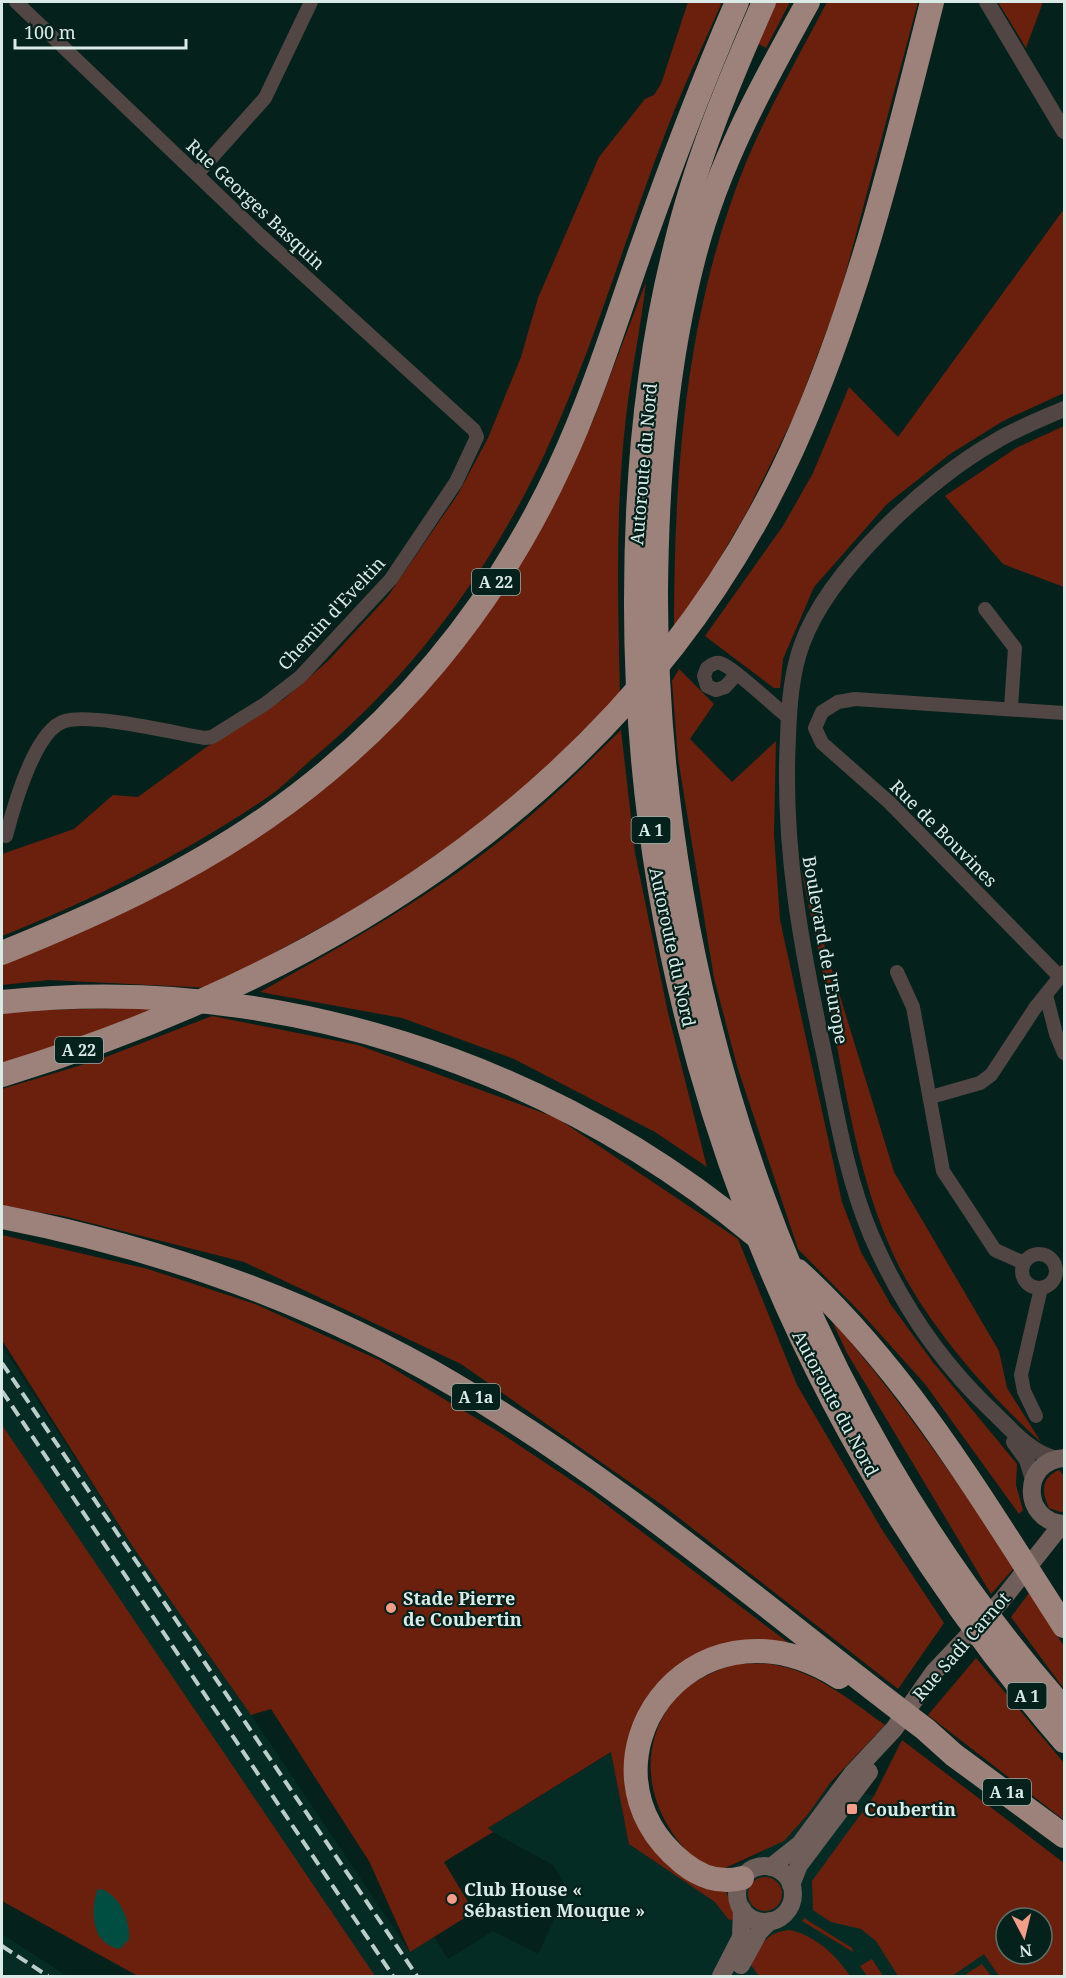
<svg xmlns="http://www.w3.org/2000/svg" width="1066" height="1978" font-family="'Noto Serif',serif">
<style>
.built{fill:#042c24;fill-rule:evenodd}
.green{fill:#6b200e;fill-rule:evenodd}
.water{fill:#004e42}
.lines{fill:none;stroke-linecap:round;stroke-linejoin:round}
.minor{stroke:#524644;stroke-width:14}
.tertiary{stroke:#524644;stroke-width:16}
.secondary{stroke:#705e5a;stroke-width:18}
.motorway{stroke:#9d827b;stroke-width:24}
.rail{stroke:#bbcdc9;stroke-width:4;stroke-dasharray:12 6;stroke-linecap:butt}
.poi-dot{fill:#f49e89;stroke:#05211b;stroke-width:2}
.labels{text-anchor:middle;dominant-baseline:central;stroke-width:4.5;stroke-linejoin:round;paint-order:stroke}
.shield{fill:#05211b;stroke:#9aaea9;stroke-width:1.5}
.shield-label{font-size:16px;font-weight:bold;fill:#daeae6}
.street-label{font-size:18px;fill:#daeae6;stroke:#05211b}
.poi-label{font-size:18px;font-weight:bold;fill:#daeae6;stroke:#05211b;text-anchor:start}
</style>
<rect width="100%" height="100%" fill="#05211b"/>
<g class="built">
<path d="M2 1346 133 1547 251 1715 410 1952 434 1937 448 1959 493 1931 538 1954 568 1890 553 1865 487 1829 612 1752 630 1844 716 1902 732 1867 760 1854 809 1813 830 1783 874 1796 1064 1919V1976H371L2 1425ZM1006 1918H1042V1954H1006Z"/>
<path d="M2 1934 67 1976H9L2 1972Z"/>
</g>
<g class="green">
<path d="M688 2H722C705 41 686 81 670 121 627 231 595 344 546 451 491 570 413 675 312 759 297 772 282 788 265 799 183 854 93 900 2 936V854L74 829 113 795 138 797 205 748 284 699 328 661 388 596 458 494 488 438 521 357 538 298 599 157 645 99 654 95 661 84Z"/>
<path d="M776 2H790L766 48 757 43Z"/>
<path d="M827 2H918L839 298 796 412 748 510 711 573 674 628C674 470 686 308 747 160 770 106 800 54 827 2Z"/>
<path d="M998 2H1043L1026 48Z"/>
<path d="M1064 209V393L1003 421 950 454 887 504 814 587 783 659 780 688H774L705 636 783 526 813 473 849 387 898 437Z"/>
<path d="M646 282C641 327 631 372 626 417 615 510 618 603 620 696L561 758 477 828 369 901 210 988 49 980 2 985V964L304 803 547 517 594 418Z"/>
<path d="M1064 426V587L1003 564 945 496 1016 448Z"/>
<path d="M679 669 714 704 690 739 732 782 776 741 774 834 780 920 842 1202 861 1252 891 1305 932 1361 1017 1464 1016 1485 1023 1510 1019 1514 925 1384 863 1315 798 1249 737 1066 714 978 678 758 672 681Z"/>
<path d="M621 730 635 853 668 1013 707 1167 655 1132 514 1059 402 1018 260 992C357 938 455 883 538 809 567 784 594 756 621 730Z"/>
<path d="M801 869 894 1172 999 1351 1007 1388 1041 1442C988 1395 919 1315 891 1249 860 1179 848 1104 834 1030 824 976 812 922 801 869Z"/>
<path d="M167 1007 2 1065V1011Z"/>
<path d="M212 1016 358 1045 557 1118 738 1239 797 1385 881 1528 944 1623 898 1689 665 1507 461 1364 244 1262 63 1216 2 1206V1089L98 1060Z"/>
<path d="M2 1235 148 1269 255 1304 379 1360 499 1432 592 1494 798 1650 733 1644 644 1710 639 1816 724 1887 737 1919 729 1920 715 1902 629 1844 611 1752 488 1828 493 1832 444 1862 474 1912 410 1952 369 1861 271 1709 251 1715 133 1547 2 1340Z"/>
<path d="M831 1319C899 1398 958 1481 1014 1568L991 1594 847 1353Z"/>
<path d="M2 1425 375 1976H138L2 1901Z"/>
<path d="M1059 1470 1064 1476V1513L1049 1508C1041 1491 1041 1478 1059 1470Z"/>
<path d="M1029 1593 1064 1646V1689L1011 1617Z"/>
<path d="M976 1658 1064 1763V1820L928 1715Z"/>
<path d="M733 1664C745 1664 758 1663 770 1664 814 1670 850 1700 885 1725L830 1783 809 1813 784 1841 723 1869C699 1866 682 1849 670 1829 644 1788 643 1739 674 1700 688 1682 712 1673 733 1664Z"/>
<path d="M902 1740 1064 1863V1976H999L984 1954 952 1976H898L876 1941 861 1929 831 1922 813 1910 812 1881 874 1796ZM1006 1918H1042V1954H1006Z"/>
<circle cx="765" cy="1894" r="17"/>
<path d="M804 1918 852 1948 853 1952 802 1921Z"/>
<path d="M789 1930C815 1935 836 1955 850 1976H759L751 1965C760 1945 765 1933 789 1930Z"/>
<path d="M872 1959 883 1976H867L860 1966Z"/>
<path d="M982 1964 991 1976H963Z"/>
</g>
<path class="water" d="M102 1889C120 1897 130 1919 129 1939L120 1949C92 1945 90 1913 97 1890Z"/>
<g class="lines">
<g class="minor">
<path d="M197 174 265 98 311 2"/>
<path d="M985 609 1015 648 1011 708"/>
<path d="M736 675 725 687 716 690 707 686 704 676 707 668C711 665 715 662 720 663 732 666 776 708 789 718"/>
<path d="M6 836C13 809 35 729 65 721 91 713 175 733 205 738L212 737 265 704 300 677 391 579 456 482 477 437 474 430 260 235 16 2"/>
<path d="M897 972 913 1007 943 1171 995 1250 1024 1263"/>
<path d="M1060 977 890 803 822 743 815 728 822 712 838 702 855 699 1064 713"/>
<path d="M1046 995 1056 1034 1064 1053"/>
<path d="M931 1097 980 1083 991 1075 1035 1008 1064 972"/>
<circle cx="1039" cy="1271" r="17"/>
<path d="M1036 1416 1024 1391 1021 1375 1041 1288"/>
</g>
<g class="tertiary">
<path d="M987 2 1064 131"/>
<path d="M1014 1442 1027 1460 1033 1480"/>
<path d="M1057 1459C1030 1453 1012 1430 992 1411 940 1362 899 1300 871 1235 847 1178 837 1117 825 1058 802 951 782 847 788 738 789 707 791 674 802 644 829 570 928 479 996 441 1018 428 1041 419 1064 409"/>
</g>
<g class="secondary">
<path d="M1064 1458C1021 1461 1021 1521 1064 1524"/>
<circle cx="765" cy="1894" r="28"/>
<path d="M771 1867 800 1844 852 1774 894 1729 934 1672 1002 1600 1055 1533 1064 1525"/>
<path d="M791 1885 799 1865 869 1772"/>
<path d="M741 1965 759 1932 770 1921"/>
<path d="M721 1976 741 1937 742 1909"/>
</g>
<g class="motorway">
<path d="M764 2C729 81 695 163 675 248 646 363 636 482 636 600 635 1023 791 1422 1064 1741"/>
<path d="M808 2C763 83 719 162 695 253 666 363 657 477 656 591 655 993 796 1406 1064 1709"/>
<path d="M2 953C93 916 184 875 266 818 393 730 494 608 559 468 591 400 614 327 639 255 669 170 701 85 737 2"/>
<path d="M2 1002C272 973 547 1062 755 1235"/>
<path d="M2 1075C338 972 641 780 792 450 857 307 894 153 932 2"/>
<path d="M2 1217C160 1248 313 1302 453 1384 621 1482 770 1612 925 1729L954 1755 1064 1836"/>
<path d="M798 1271C909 1373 983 1501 1064 1626"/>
<path d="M742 1878C720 1884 699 1876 683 1863 564 1767 689 1583 839 1677"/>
</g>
<g class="rail">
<path d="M2 1363 417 1976"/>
<path d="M2 1391 393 1976"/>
<path d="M2 1946 48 1976"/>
</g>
</g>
<g class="poi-dot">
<circle cx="391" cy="1608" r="6"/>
<rect x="846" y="1803" width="12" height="12" rx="3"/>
<circle cx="452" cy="1899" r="6"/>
</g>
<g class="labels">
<g class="shield">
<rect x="472" y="569" width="48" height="26" rx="4.5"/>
<rect x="631.5" y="817" width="39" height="26" rx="4.5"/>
<rect x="55" y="1037" width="48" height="26" rx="4.5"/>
<rect x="452" y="1384" width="48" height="26" rx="4.5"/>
<rect x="1007.5" y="1683" width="39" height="26" rx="4.5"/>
<rect x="983" y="1779" width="48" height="26" rx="4.5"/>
</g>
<g class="shield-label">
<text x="496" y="582">A 22</text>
<text x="651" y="830">A 1</text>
<text x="79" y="1050">A 22</text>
<text x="476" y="1397">A 1a</text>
<text x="1027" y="1696">A 1</text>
<text x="1007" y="1792">A 1a</text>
</g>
<g class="street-label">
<text transform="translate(256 204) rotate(43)">Rue Georges Basquin</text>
<text transform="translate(643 464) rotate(-85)">Autoroute du Nord</text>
<text transform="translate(331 613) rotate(-47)">Chemin d'Eveltin</text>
<text transform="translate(944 833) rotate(45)">Rue de Bouvines</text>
<text transform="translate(673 947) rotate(78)">Autoroute du Nord</text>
<text transform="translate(826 950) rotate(80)">Boulevard de l'Europe</text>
<text transform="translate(836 1403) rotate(62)">Autoroute du Nord</text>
<text transform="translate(961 1646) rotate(-49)">Rue Sadi Carnot</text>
</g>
<g class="poi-label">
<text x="403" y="1598">Stade Pierre<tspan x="403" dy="21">de Coubertin</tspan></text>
<text x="864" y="1809">Coubertin</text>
<text x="464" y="1889">Club House «<tspan x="464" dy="21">Sébastien Mouque »</tspan></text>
</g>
</g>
<rect width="1066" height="1978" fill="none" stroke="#daeae6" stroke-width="6"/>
<g transform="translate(1024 1936) rotate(173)"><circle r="28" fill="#05211b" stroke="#5a716c" stroke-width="1.5"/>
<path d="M0-4.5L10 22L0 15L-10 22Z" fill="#f49e89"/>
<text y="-9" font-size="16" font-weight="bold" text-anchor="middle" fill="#daeae6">N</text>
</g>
<path d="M15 39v9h171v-9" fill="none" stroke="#daeae6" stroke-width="3"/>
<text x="24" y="39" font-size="18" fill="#daeae6" stroke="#05211b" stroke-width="4.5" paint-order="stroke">100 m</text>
</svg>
